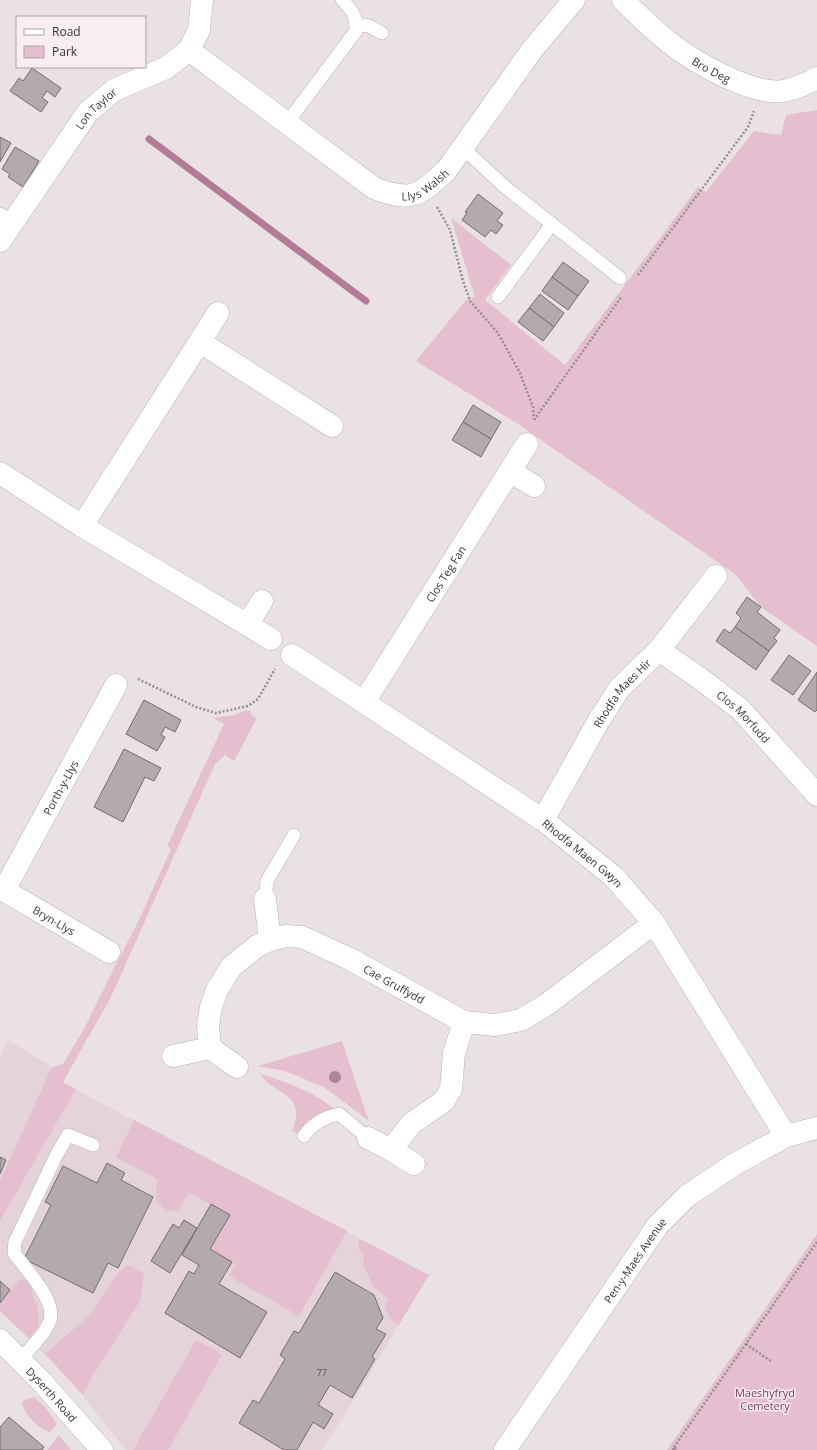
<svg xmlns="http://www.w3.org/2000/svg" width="817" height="1450" font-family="'Open Sans',sans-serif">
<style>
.built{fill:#e4d3db}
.green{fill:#e5bed0}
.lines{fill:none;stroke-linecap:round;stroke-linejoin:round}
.stream{stroke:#b37b97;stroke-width:7}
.building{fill:#b3aaae;stroke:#746c70}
.lane-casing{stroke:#b9b0b4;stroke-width:14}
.street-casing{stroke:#b9b0b4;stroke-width:23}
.secondary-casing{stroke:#b9b0b4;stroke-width:23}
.path{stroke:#958f91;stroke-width:2.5;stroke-dasharray:2 2;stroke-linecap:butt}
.lane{stroke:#fff;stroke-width:13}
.street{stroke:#fff;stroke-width:22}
.secondary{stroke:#fff;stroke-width:22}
.tree{fill:#b0859c}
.labels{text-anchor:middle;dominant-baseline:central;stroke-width:3;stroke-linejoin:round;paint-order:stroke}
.number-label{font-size:9px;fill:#555152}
.street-label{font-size:11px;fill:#363334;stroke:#f8eef2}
.park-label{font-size:11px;fill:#803960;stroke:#f8eef2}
</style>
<rect width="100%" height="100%" fill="#eae1e5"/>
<path class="built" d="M8 1040 52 1067 55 1079 429 1275 354 1400 322 1450H126L67 1376 0 1311V1058Z"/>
<g class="green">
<path d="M817 110V646L761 607 735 574 515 422 416 361 466 300 475 297 451 218 511 265 485 300 565 365 698 187 706 192 754 131 781 135 786 115Z"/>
<path d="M247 710 251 711 252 716 257 718 234 761 225 755 215 764 111 997 63 1082 76 1089 0 1221V1181L52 1067 63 1064 84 1029 112 972 139 920 171 849 167 846 224 724 213 718 235 715Z"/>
<path d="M342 1041 369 1121 324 1087 285 1071 258 1066Z"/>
<path d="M260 1074C288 1082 314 1092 337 1111L298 1134 292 1131C309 1093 273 1095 260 1074Z"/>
<path d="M134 1120 347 1231 299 1316 229 1276 236 1264 210 1249 229 1215 189 1192 179 1209 167 1212 156 1200 157 1179 116 1157Z"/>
<path d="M817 1234V1450H667Z"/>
<path d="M360 1239 429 1275 398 1326 390 1318 385 1307 388 1299 373 1286 364 1266 363 1255 359 1249 358 1244Z"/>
<path d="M128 1265 144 1273 140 1301 93 1375 83 1395 45 1354 88 1317 117 1274Z"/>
<path d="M20 1279 28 1281 38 1309 39 1326 29 1338 0 1311V1303Z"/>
<path d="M196 1340 222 1354 168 1450H133Z"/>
<path d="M34 1397 45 1407 57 1424 50 1432C37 1428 27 1416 22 1405L24 1400Z"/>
<path d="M59 1435 71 1450H47Z"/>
</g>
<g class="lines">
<path class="stream" d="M149 139 366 301"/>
</g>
<g class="building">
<path d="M32 68 61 88 55 97 47 91 42 98 48 102 41 112 10 91 19 78 23 81Z"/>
<path d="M0 137 11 143 0 162Z"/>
<path d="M15 147 39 161 23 187 8 177 10 174 2 169Z"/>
<path d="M478 194 503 213 497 221 503 225 496 234 491 230 485 237 462 220 467 213 465 212Z"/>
<path d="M563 262 589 281 578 296 552 277Z"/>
<path d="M552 277 578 296 568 310 542 291Z"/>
<path d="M540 294 564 313 554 327 529 308Z"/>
<path d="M529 308 554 327 543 341 518 322Z"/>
<path d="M473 405 501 422 491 439 463 422Z"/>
<path d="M463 422 491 439 481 457 452 440Z"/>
<path d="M747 597 761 607 757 612 780 630 774 638 777 641 769 651 735 627 741 618 736 613Z"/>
<path d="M735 627 769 651 756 670 716 641 724 629 730 633Z"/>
<path d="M789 655 811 671 793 695 771 680Z"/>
<path d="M817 672V710L815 712 798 700Z"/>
<path d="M144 700 181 720 175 732 165 727 161 735 165 737 157 751 126 734Z"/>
<path d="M124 749 161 768 154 781 145 777 123 822 94 807Z"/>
<path d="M0 1157 6 1160 0 1174Z"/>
<path d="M107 1163 125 1173 121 1180 153 1197 118 1268 108 1263 93 1293 24 1259 51 1205 45 1202 63 1166 97 1183Z"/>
<path d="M211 1204 230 1215 210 1249 232 1262 219 1284 267 1312 240 1358 165 1313 189 1271 194 1274 199 1265 182 1255Z"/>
<path d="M184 1220 197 1228 170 1273 151 1261 173 1224 179 1228Z"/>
<path d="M335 1272 374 1295 383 1318 376 1329 386 1334 372 1357 375 1359 352 1398 330 1385 318 1405 333 1414 324 1429 313 1422 297 1450H284L239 1423 253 1400 259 1403 285 1359 280 1355 294 1331 299 1333Z"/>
<path d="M0 1281 10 1290 0 1303Z"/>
<path d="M9 1417 44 1447 42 1450H0V1427Z"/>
</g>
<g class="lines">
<defs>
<g id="lane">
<path d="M356 24 369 26 382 33"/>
<path d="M287 123 356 31C357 16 352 10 342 0"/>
<path d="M463 148 504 186 620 278"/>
<path d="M0 214 13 222"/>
<path d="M498 297 552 224"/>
<path d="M265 899 267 881 294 835"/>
<path d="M304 1136C313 1123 324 1117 339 1114L368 1138"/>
<path d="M20 1360C30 1348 43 1337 49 1323 59 1302 25 1269 14 1253L15 1242 56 1156 68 1135 93 1145"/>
</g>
<g id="street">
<path id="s1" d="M623 0C638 15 653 30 670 43 694 62 753 96 783 91 796 89 806 84 817 78"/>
<path id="s2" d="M189 50 374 188C411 202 417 197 446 171L532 50 574 0"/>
<path id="s3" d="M0 241 88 112 114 90 166 68 189 50 199 30 202 0"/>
<path d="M200 342 332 426"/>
<path d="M510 471 534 486"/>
<path d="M0 473 82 526 271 639"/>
<path d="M82 526 218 313"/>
<path d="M247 625 262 601"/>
<path id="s4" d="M659 650 702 680 740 709 817 795"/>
<path id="s5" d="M292 655 543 820 614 877 654 923 786 1136"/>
<path id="s6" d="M364 702 527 444"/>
<path id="s7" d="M543 820 598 722 619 689 659 650 716 576"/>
<path id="s8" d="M0 888 109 952"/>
<path id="s9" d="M4 890 116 685"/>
<path d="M265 899 270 940"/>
<path d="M173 1056 210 1048"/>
<path id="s10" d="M237 1067 210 1048 208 1026 211 1007 217 990 231 967 257 946 270 940 286 936 302 937 350 959 464 1022 495 1025 521 1020 546 1005 654 923"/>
<path d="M368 1138 391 1150 411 1124 444 1101 451 1089 454 1053 464 1022"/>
<path d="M391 1150 414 1164"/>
</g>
<g id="secondary">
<path id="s11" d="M0 1340 41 1381 102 1450"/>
<path id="s12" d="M505 1450 658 1225 687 1196 735 1164 786 1136 817 1128"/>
</g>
</defs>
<use href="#lane" class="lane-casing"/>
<use href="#street" class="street-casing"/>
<use href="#secondary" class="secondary-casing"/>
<g class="path">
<path d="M437 207 450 230 463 281 470 301 498 333 520 373 533 407 534 419"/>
<path d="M638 275 748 127 754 111"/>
<path d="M534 420 622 296"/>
<path d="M138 679 196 707 216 713 248 706 258 699 275 669"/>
<path d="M746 1344 772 1362"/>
<path d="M674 1447 817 1242"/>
<path d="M673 1450 674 1447 678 1450"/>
</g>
<use href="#lane" class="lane"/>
<use href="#street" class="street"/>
<use href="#secondary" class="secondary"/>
</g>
<circle class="tree" cx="335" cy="1077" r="6"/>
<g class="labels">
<g class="number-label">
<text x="322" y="1372">77</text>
</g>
<g class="street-label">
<text stroke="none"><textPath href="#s1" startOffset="113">Bro Deg</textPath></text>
<text stroke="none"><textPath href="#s3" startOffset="164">Lon Taylor</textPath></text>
<text stroke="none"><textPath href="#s2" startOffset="286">Llys Walsh</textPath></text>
<text stroke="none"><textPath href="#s6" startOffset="152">Clos Teg Fan</textPath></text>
<text stroke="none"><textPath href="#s7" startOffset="150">Rhodfa Maes Hir</textPath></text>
<text stroke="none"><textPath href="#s4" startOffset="108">Clos Morfudd</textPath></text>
<text stroke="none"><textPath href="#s9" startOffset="117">Porth-y-Llys</textPath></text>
<text stroke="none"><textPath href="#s5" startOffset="352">Rhodfa Maen Gwyn</textPath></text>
<text stroke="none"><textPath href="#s8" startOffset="63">Bryn-Llys</textPath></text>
<text stroke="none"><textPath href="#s10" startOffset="303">Cae Gruffydd</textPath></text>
<text stroke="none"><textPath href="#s12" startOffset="230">Pen-y-Maes Avenue</textPath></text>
<text stroke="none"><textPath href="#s11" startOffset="75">Dyserth Road</textPath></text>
</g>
<g class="park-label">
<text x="765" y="1392">Maeshyfryd<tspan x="765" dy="13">Cemetery</tspan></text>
</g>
</g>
<rect x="16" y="16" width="130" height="52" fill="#f8eef2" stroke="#aaa3a6"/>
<rect x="24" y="29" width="20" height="6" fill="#ffffff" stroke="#aaa3a6"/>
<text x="52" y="36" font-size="12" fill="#363334">Road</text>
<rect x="24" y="46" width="20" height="12" fill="#e5bed0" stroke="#aaa3a6"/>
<text x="52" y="56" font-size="12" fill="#363334">Park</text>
</svg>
